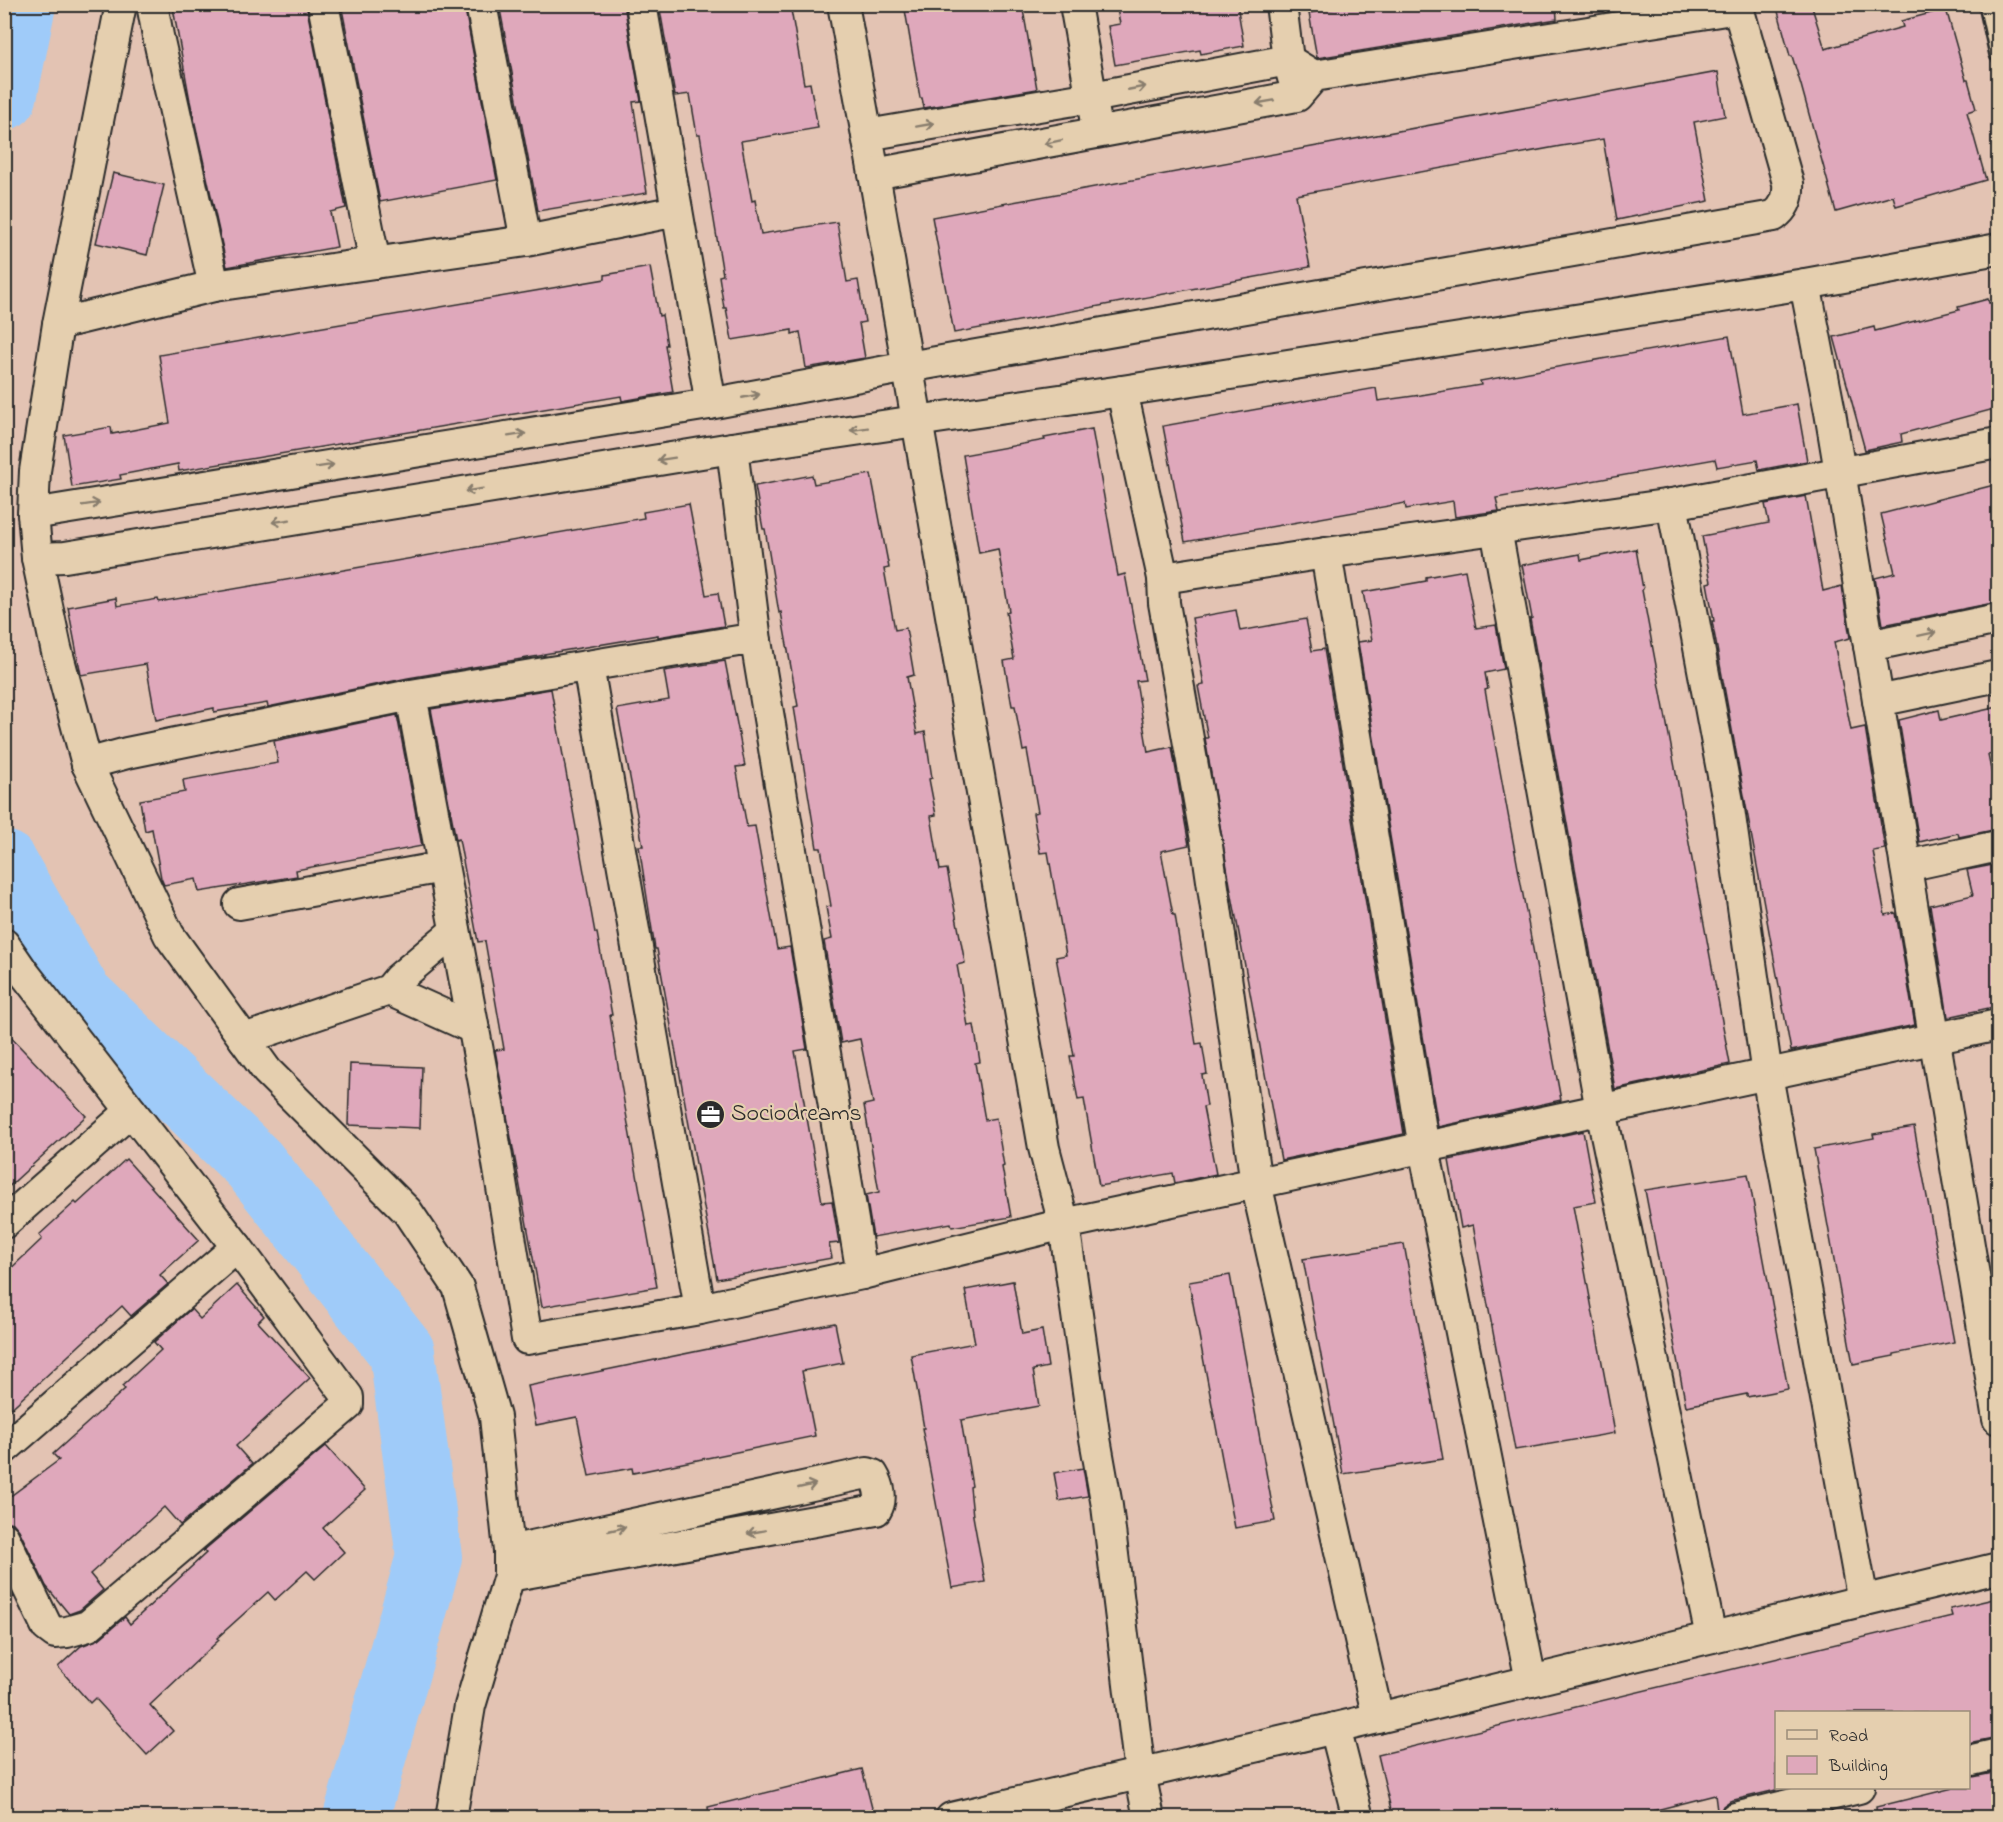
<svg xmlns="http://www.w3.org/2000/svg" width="2003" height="1822" font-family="'Indie Flower',sans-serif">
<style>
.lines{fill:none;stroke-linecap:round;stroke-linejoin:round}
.river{stroke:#9fcbf9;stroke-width:66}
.building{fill:#dfa8bb;stroke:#2b2b2b;stroke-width:1.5}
.lane-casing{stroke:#2b2b2b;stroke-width:20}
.street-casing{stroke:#2b2b2b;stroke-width:34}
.lane{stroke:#e5cfaf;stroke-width:15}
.street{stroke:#e5cfaf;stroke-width:30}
.rail-casing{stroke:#2b2b2b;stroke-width:7}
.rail{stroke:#e5cfaf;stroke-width:4.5;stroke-dasharray:14;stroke-linecap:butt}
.oneway{stroke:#887d6d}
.labels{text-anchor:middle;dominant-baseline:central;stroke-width:4.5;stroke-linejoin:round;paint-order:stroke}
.poi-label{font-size:24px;fill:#2b2b2b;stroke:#e5cfaf;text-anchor:start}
</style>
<rect width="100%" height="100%" fill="#e3c3b3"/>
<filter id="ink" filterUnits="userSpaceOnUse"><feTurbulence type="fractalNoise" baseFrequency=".0167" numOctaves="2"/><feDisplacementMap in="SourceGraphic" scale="12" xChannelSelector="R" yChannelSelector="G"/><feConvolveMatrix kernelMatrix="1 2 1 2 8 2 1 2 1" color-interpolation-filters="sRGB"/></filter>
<g filter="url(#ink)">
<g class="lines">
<g class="river">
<path d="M4 97 23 4"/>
<path d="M4 863 79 995 254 1164 402 1352 429 1557 356 1818"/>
</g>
</g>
<g class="building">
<path d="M192 4H306L346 208 330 212 337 247 227 267 190 101 173 8Z"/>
<path d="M341 4H464L497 180 380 202Z"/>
<path d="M499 4H624L641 101 633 102 647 193 538 211Z"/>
<path d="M659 4H790L804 84 810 83 818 128 741 141 752 201 755 200 761 234 837 222 847 282 858 280 865 322 859 323 865 358 806 368 800 332 792 334V330L732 340 726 308H724L719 276 723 275 700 135H697L690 94 675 96Z"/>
<path d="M904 4H1022L1037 89 924 108 922 98H920Z"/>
<path d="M1116 4H1164L1166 11 1205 4H1237L1244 46 1201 54 1200 50 1115 65 1108 26 1120 24Z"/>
<path d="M1358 4H1556L1557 19 1317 58 1309 13Z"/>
<path d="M1776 4H1811L1825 49 1903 27 1901 21 1946 9 1966 80H1968L1976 109 1967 112 1986 180 1896 206 1893 196 1836 212 1801 85 1792 56H1790Z"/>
<path d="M1718 72 1725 116 1694 122 1709 201 1617 220 1603 139 1561 146 1296 195 1310 267 954 333 932 217Z"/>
<path d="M113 173 164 185 147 255 96 243Z"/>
<path d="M650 267 659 316 662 315 667 345H665L673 392 622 401 621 396 179 471 178 464 120 475 121 479 72 487 64 435 111 427 112 434 170 423 159 355 605 279V275Z"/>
<path d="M1988 299 1989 303 1998 301V408L1901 434 1902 442 1865 450 1834 337 1874 327 1875 331 1959 310 1958 307Z"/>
<path d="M1729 336 1743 414 1797 404 1807 461 1759 470 1757 460 1717 467 1715 459 1496 498 1499 511 1484 513 1455 517 1453 501 1406 509 1405 503 1185 542 1163 426 1376 388 1378 401 1421 395 1481 385 1480 381Z"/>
<path d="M1092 429 1118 576 1125 574 1145 680 1136 681 1148 752 1172 747 1189 845 1161 851 1173 915H1175L1196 1044 1202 1043 1207 1074 1202 1075 1207 1106 1203 1107 1216 1174 1175 1183 1173 1173 1099 1186 1084 1099 1078 1100 1070 1056H1074L1056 957 1066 955 1048 852 1040 853 1033 813 1038 812 1027 750 1023 751 1015 706H1012L1004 661 1014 659 1006 612 1009 611 998 549 979 553 963 455 1045 440 1044 438Z"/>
<path d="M871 474 889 568 884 569 895 630 906 628 914 675 907 677 917 734 925 732 932 778 929 779 936 815 931 816 940 870 947 869 965 963 957 965 968 1026 974 1025 980 1062 975 1063 985 1120 996 1118 1004 1166 1002 1167 1011 1217 952 1227 951 1223 873 1237 866 1195 879 1192 864 1105 873 1103 860 1039 841 1043 824 941 832 939 826 907 831 906 821 848H817L794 707 798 706 781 612 779 613 765 529H763L755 486 812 475 814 484Z"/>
<path d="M1998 484V602L1883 625 1875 578 1895 573 1881 514Z"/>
<path d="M1806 496 1823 591 1842 586 1850 638 1834 642 1851 730 1865 727 1885 849 1873 851 1885 915 1896 913 1915 1025 1791 1051 1712 621H1714L1707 583 1711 582 1702 536 1769 523 1765 504Z"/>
<path d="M689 504 706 595 718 593 724 626 658 637V635L544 654 545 655 408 678 268 707 267 703 214 712V708L156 720 146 664 81 675 68 607 116 598 117 606 158 599 159 602 644 518 643 512Z"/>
<path d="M1636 549 1643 589 1642 590 1730 1064 1615 1089 1530 619 1532 618 1522 565 1580 554 1581 560Z"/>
<path d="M1465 570 1476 628 1496 625 1504 669 1485 673 1488 689 1485 690 1561 1100 1438 1127 1358 642 1372 640 1363 592 1426 581V577Z"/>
<path d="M1236 610 1240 631 1306 619 1312 651 1324 649 1404 1134 1281 1160 1230 885 1205 738H1208L1198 686 1204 685 1192 618Z"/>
<path d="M725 661 745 766 736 767 747 827 755 826 777 949 790 947 807 1049 795 1051 822 1202 832 1201 839 1243 829 1244 832 1258 717 1279 657 949H655L639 846H643L617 709 669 700 664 671Z"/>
<path d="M551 689 595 933H597L612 1015H610L620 1079 657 1287 542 1307 495 1050 504 1049 485 941 478 942 459 839 456 840 431 709Z"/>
<path d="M1998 707V753L1988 755 1998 804V829L1959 837 1958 833 1919 842 1899 720 1939 710 1941 720Z"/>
<path d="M397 715 422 846 296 870 297 876 199 892 196 879 164 885 161 878 152 829 145 831 140 800 185 792 183 780 278 763 274 741Z"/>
<path d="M1998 864V1006L1948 1017 1930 905 1973 895 1967 870Z"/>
<path d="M4 1030 86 1116 4 1191Z"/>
<path d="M350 1064 422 1067 420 1128 348 1125Z"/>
<path d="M1914 1127 1954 1342 1894 1354V1356L1853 1364 1814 1149 1874 1138 1873 1134Z"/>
<path d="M1583 1131 1596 1202 1573 1206 1615 1433 1515 1450 1473 1225 1461 1228 1449 1160Z"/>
<path d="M126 1159 199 1240 160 1275 168 1284 131 1316 122 1306 4 1415V1275L42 1239 39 1235 75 1202 77 1204Z"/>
<path d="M1748 1174 1788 1389 1747 1397V1394L1686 1406 1645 1190Z"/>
<path d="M1404 1244 1443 1459 1343 1474 1303 1259Z"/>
<path d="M1230 1275 1275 1521 1235 1528 1189 1282Z"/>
<path d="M1013 1281 1022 1334 1042 1330 1048 1367 1033 1370 1039 1406 961 1420 972 1486 970 1487 973 1516 985 1582 952 1588 922 1428H924L911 1355 975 1343 965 1290Z"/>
<path d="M237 1285 264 1316 258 1322 310 1378 236 1446 252 1464 180 1525 164 1507 90 1574 103 1590 80 1610 69 1614 46 1586 19 1530 13 1523 4 1521V1501L59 1460 53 1454 125 1389 122 1386 161 1350 154 1342 191 1309 200 1319Z"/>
<path d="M835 1323 843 1363 802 1371 815 1436 633 1473 632 1468 589 1476 577 1417 536 1425 528 1386Z"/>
<path d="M326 1446 365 1490 323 1528 344 1552 315 1579 307 1571 275 1600 268 1592 217 1638 219 1640 150 1705 173 1731 147 1755 95 1698 90 1703 58 1667 81 1646 99 1639 125 1617 130 1624 206 1553 203 1551Z"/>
<path d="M1083 1468 1088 1496 1059 1501 1054 1473Z"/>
<path d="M4 1579 14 1597 4 1601Z"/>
<path d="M1998 1598V1737L1968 1743V1713H1776V1790L1730 1801 1723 1806 1718 1818 1715 1795 1625 1818H1393L1378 1755 1952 1616 1950 1609Z"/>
<path d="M862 1769 873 1812 850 1818H709L708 1807Z"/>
<path d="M1998 1772V1818H1877L1876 1807 1953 1788H1968V1778Z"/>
</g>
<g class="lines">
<defs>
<path id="lane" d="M1987 4 1998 54"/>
<g id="street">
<path d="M121 4 58 324 35 471 33 514 37 558 56 648 87 764 169 935 267 1071 407 1211 458 1287 495 1417 509 1551V1576L470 1706 451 1818"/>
<path d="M152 4 158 36 214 286"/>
<path d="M323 4 375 263"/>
<path d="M481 4 526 241"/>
<path d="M641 4 708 387 709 404"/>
<path d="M843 4 874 174 1044 1148 1064 1224 1998 1025"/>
<path d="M1075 4 1095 117"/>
<path d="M1281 4 1288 60 1293 78"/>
<path d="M867 135 1092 97 1288 60 1314 76"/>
<path d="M874 174 1297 96 1314 76 1738 8"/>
<path d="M1805 284 1998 249"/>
<path d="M58 324 214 286 526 241 677 211"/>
<path d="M1122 391 1163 578 1164 603 1207 846 1256 1183 1378 1718"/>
<path d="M732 448 756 641"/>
<path d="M1672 504 1728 802 1767 1075 1863 1601"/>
<path d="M33 514 709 404 908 367 1774 216C1786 207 1789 197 1788 183L1737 4"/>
<path d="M1496 529 1601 1110 1711 1637"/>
<path d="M1326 553 1672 504 1998 443"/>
<path d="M37 558 65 557 732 448 1122 391 1805 284 1830 412 1998 1419"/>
<path d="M1163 578 1326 553 1424 1148 1531 1681"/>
<path d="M1869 646 1998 619"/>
<path d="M588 666 700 1309"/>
<path d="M1878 701 1998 676"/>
<path d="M87 764 127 753 411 695 738 641H756L862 1274 700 1309 527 1339 490 1115 411 695"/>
<path d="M1906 866 1998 846"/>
<path d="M239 904 443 867"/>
<path d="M4 944 24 973 237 1247 348 1397V1405L88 1626 67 1632 55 1633 47 1627 4 1538"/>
<path d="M389 990 473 1028"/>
<path d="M244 1039 389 990 398 979 455 931"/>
<path d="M4 1223 131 1111"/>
<path d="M862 1274 1064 1224 1094 1433 1107 1506 1140 1773 1149 1818"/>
<path d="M4 1449 237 1247"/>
<path d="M509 1576 876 1510C883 1499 879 1485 873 1475L867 1473 509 1551"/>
<path d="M1335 1728 1358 1818"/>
<path d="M1968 1761 1998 1754"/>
<path d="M951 1818 1378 1718 1998 1568"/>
<path d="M1735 1818 1859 1788"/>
</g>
</defs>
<use href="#lane" class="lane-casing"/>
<use href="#street" class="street-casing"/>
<use href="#lane" class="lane"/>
<use href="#street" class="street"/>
<defs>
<path id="rail" d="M4 1810 11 1818"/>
</defs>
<use href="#rail" class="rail-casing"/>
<use href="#rail" class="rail"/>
</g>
<defs><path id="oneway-shaft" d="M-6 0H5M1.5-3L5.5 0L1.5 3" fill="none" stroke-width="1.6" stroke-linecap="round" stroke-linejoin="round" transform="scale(1.5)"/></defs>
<g class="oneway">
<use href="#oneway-shaft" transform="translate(1137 88) rotate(-11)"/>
<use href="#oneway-shaft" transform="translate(1265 102) rotate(170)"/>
<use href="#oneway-shaft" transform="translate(925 125) rotate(-10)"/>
<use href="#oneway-shaft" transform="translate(1053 142) rotate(168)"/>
<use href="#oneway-shaft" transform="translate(751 396) rotate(-11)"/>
<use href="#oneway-shaft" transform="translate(859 429) rotate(171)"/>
<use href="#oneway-shaft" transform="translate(517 435) rotate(-9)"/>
<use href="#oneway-shaft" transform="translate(666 459) rotate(171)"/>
<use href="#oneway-shaft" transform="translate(325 466) rotate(-9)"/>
<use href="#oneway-shaft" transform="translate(474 490) rotate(171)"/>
<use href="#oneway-shaft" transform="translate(91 504) rotate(-9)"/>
<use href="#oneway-shaft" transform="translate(281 521) rotate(171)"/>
<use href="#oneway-shaft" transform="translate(1927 634) rotate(-12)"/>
<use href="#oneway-shaft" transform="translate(807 1486) rotate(-13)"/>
<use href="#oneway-shaft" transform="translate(617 1529) rotate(-13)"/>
<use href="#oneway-shaft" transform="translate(756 1532) rotate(170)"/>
</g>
</g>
<defs>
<symbol id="office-disc" viewBox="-11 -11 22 22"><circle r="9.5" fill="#2b2b2b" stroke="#e5cfaf"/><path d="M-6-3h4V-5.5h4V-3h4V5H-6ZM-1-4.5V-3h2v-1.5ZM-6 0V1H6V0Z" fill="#fff"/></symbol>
</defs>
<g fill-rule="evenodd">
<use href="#office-disc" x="694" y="1098" width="33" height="33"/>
</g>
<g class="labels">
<g class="poi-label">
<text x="731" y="1114">Sociodreams</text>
</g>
</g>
<rect width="2003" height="1822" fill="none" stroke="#e5cfaf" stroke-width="24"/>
<rect x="12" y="12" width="1979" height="1798" fill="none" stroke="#2b2b2b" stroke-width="2" filter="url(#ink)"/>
<rect x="1775" y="1711" width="195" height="78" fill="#e5cfaf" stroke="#9b8d7a" stroke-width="1.5"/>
<rect x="1787" y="1730" width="30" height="9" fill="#e5cfaf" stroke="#9b8d7a" stroke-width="1.5"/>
<text x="1829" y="1741" font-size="18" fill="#2b2b2b">Road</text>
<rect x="1787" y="1756" width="30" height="18" fill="#dfa8bb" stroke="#9b8d7a" stroke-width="1.5"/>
<text x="1829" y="1771" font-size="18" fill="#2b2b2b">Building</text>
</svg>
